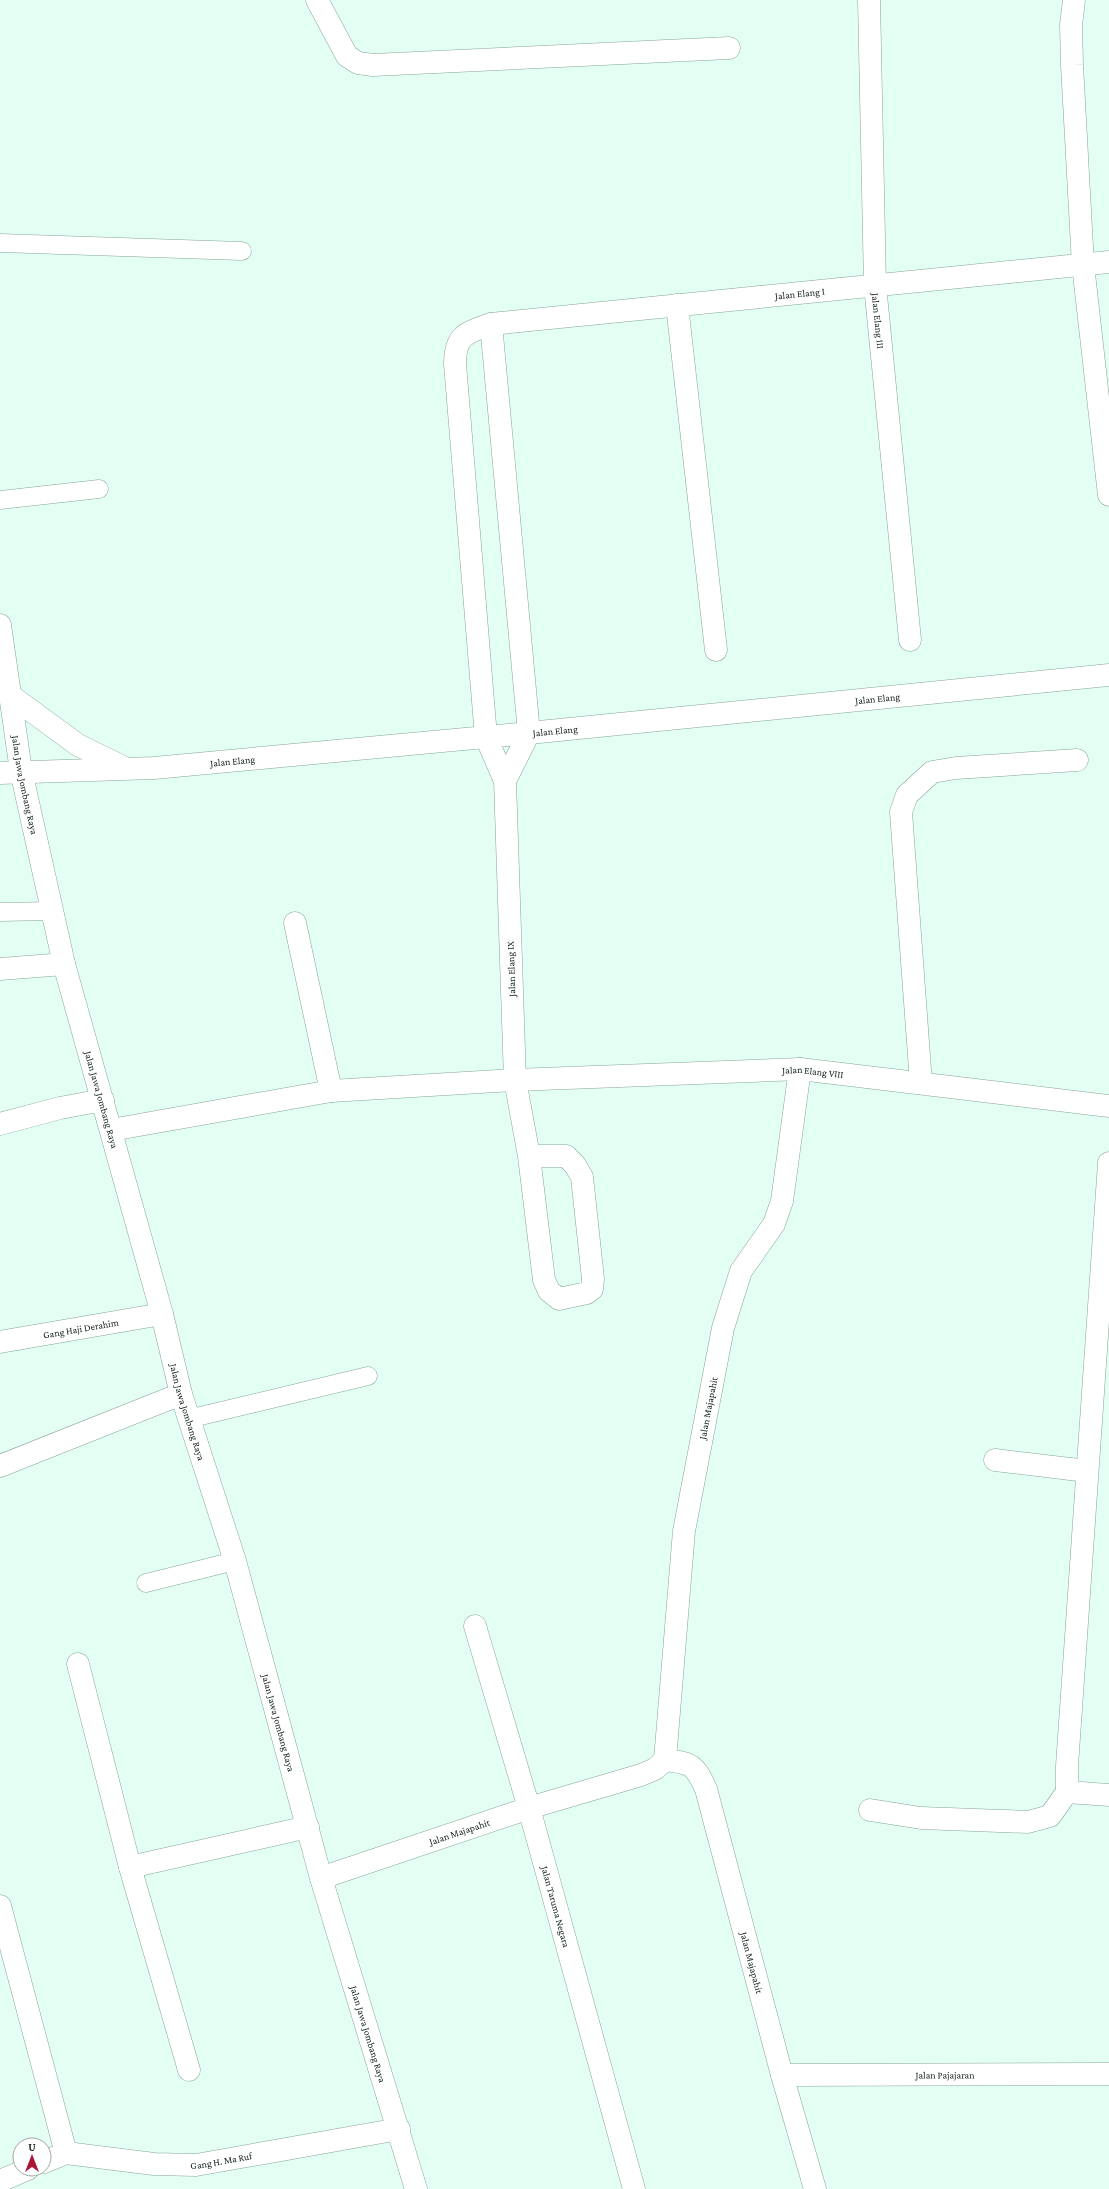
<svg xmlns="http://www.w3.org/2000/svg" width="1109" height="2189" font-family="'Crimson Pro',serif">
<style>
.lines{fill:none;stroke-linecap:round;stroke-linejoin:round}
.lane-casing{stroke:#85a597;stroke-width:19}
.street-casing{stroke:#85a597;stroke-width:23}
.secondary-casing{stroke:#85a597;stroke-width:23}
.lane{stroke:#fff;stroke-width:18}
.street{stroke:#fff;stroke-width:22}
.secondary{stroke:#fff;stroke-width:22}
.labels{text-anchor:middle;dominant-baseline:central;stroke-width:3;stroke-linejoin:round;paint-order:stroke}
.street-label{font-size:10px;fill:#121f1a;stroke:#fff}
</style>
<rect width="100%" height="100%" fill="#e3fef3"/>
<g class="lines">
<defs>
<g id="lane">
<path d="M0 243 242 251"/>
<path d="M0 500 99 489"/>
<path d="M0 912 51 911"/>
<path d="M188 1419 368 1376"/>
<path d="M146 1583 235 1561"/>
</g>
<g id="street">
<path d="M317 0 347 56 358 63 373 65 729 48"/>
<path id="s1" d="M869 0 875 285 910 640"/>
<path d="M1074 0 1071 25 1072 65 1083 265 1109 495"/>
<path d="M677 305 716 650"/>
<path d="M491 324 529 733 505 781"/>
<path d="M295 923 331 1091"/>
<path d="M0 969 64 964"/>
<path d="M921 1083 901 812 907 795 932 772 956 768 1077 760"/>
<path d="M0 1124 60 1108 103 1100"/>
<path id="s2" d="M111 1130 331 1091 515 1080 800 1069 1109 1106"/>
<path id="s3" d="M529 1156H566L575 1165 582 1177 593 1279 592 1289 587 1293 559 1299 549 1291 544 1280 529 1156 515 1080 505 781 486 737 455 364C455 335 466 333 491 324L1109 262"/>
<path d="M1109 1163 1067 1766V1792L1109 1795"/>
<path id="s4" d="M0 1342 162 1314"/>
<path d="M995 1460 1087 1471"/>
<path d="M0 1466 181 1394"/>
<path id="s5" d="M475 1626 529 1808 634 2189"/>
<path d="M78 1664 130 1867 189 2070"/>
<path id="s6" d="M665 1760 684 1531 723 1328 741 1271 774 1224 782 1201 800 1069"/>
<path d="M870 1810 921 1818 1028 1822 1050 1816 1067 1792"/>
<path d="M130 1867 308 1827"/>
<path id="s7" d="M321 1878 529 1808 641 1775 655 1769 665 1760C692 1763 695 1765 706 1789L782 2075 815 2189"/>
<path d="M0 1906 66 2153"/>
<path id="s8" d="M782 2075 1109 2074"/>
<path id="s9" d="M44 2162 66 2153 154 2164 196 2165 399 2129"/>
<path d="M0 2181 28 2169"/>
</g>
<g id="secondary">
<path id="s10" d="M0 625 21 771 64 964 162 1314 181 1394 235 1561 321 1878 416 2189"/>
<path d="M11 696 78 745 121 766"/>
<path id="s11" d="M0 773 154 768 529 733 1109 675"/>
</g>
</defs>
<use href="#lane" class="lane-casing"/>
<use href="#street" class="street-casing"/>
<use href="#secondary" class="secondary-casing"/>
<use href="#lane" class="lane"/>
<use href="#street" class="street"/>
<use href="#secondary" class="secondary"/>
</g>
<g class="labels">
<g class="street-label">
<text stroke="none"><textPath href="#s3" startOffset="1530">Jalan Elang I</textPath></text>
<text stroke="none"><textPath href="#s1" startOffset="321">Jalan Elang III</textPath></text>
<text stroke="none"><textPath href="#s11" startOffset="881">Jalan Elang</textPath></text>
<text stroke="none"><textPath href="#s11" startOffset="557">Jalan Elang</textPath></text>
<text stroke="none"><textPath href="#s11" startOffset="233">Jalan Elang</textPath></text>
<text stroke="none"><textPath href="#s10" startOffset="162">Jalan Jawa Jombang Raya</textPath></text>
<text transform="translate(511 969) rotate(-92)">Jalan Elang IX</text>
<text stroke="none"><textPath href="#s2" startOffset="706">Jalan Elang VIII</textPath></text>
<text stroke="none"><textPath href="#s10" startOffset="486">Jalan Jawa Jombang Raya</textPath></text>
<text stroke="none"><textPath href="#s4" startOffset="82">Gang Haji Derahim</textPath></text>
<text stroke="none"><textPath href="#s6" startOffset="355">Jalan Majapahit</textPath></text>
<text stroke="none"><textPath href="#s10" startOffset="810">Jalan Jawa Jombang Raya</textPath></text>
<text stroke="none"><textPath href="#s10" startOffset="1134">Jalan Jawa Jombang Raya</textPath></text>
<text stroke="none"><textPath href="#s7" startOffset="146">Jalan Majapahit</textPath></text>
<text stroke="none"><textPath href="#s5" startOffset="292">Jalan Taruma Negara</textPath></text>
<text stroke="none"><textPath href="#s7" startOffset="599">Jalan Majapahit</textPath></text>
<text stroke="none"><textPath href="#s10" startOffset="1458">Jalan Jawa Jombang Raya</textPath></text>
<text stroke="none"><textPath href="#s8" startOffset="163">Jalan Pajajaran</textPath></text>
<text stroke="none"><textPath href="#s9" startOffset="180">Gang H. Ma Ruf</textPath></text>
</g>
</g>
<g transform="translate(32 2157)"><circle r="19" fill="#ffffff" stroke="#a0a5a3"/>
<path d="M0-3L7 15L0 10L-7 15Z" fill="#aa1435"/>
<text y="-6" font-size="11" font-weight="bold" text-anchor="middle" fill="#121f1a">U</text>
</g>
</svg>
